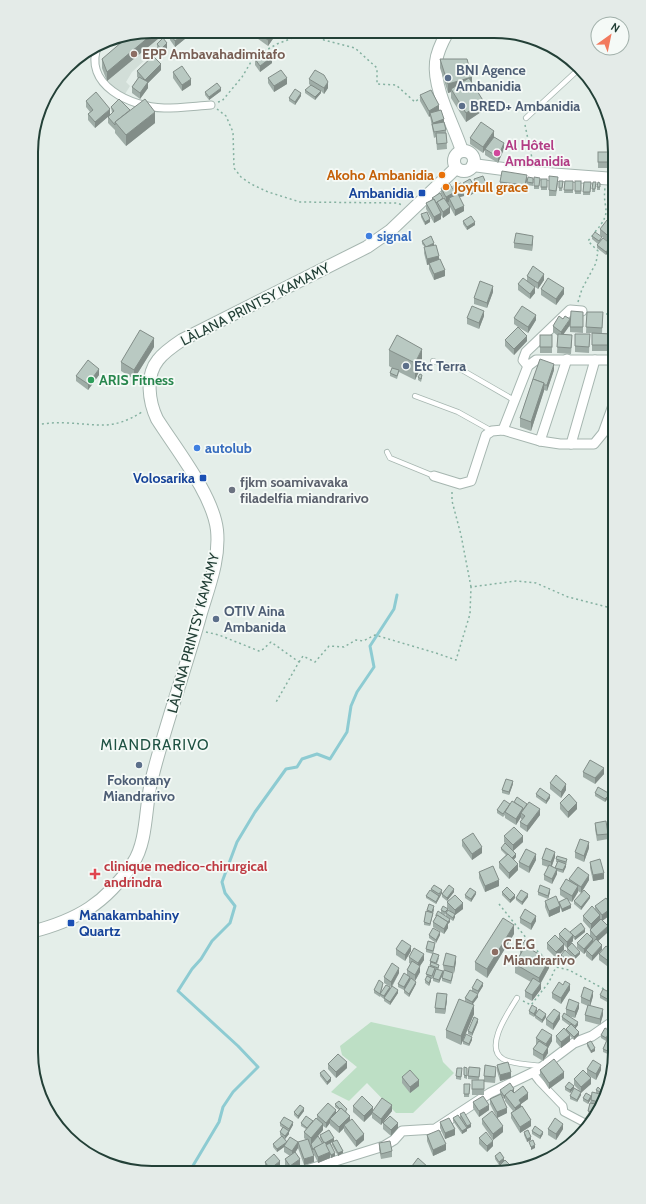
<svg xmlns="http://www.w3.org/2000/svg" width="646" height="1204" font-family="Cabin,sans-serif">
<style>
.built{fill:#d2ded8}
.green{fill:#bddfc5}
.lines{fill:none;stroke-linecap:round;stroke-linejoin:round}
.stream{stroke:#8dcbd2;stroke-width:3}
.service-casing{stroke:#a6b6b0;stroke-width:6}
.pedestrian-casing{stroke:#a6b6b0;stroke-width:9}
.minor-casing{stroke:#a6b6b0;stroke-width:11}
.tertiary-casing{stroke:#a6b6b0;stroke-width:14}
.path{stroke:#85b1a1;stroke-width:1.5;stroke-dasharray:2 3;stroke-linecap:butt}
.service{stroke:#fff;stroke-width:4.5}
.pedestrian{stroke:#fff;stroke-width:7}
.minor{stroke:#fff;stroke-width:9}
.tertiary{stroke:#fff;stroke-width:12}
.wall{fill:#9fada7}
.shaded-wall{fill:#828d88}
.building{fill:#b9c9c2;stroke:#828d88}
.education-dot{fill:#8d6e63;stroke:#f5faf7;stroke-width:1.5}
.service-dot{fill:#5c6f8a;stroke:#f5faf7;stroke-width:1.5}
.hotel-dot{fill:#d1479c;stroke:#f5faf7;stroke-width:1.5}
.food-dot{fill:#e8710a;stroke:#f5faf7;stroke-width:1.5}
.transit-dot{fill:#1a4fb4;stroke:#f5faf7;stroke-width:1.5}
.shop-dot{fill:#3f7fe0;stroke:#f5faf7;stroke-width:1.5}
.leisure-dot{fill:#2e9e5b;stroke:#f5faf7;stroke-width:1.5}
.worship-dot{fill:#6b7280;stroke:#f5faf7;stroke-width:1.5}
.health-dot{fill:#e0444e;stroke:#f5faf7;stroke-width:1.5}
.labels{text-anchor:middle;dominant-baseline:central;stroke-width:3.5;stroke-linejoin:round;paint-order:stroke}
.education-label{font-size:14px;font-weight:bold;fill:#785e54;stroke:#f5faf7;text-anchor:start}
.service-label{font-size:14px;font-weight:bold;fill:#4e5e75;stroke:#f5faf7;text-anchor:start}
.hotel-label{font-size:14px;font-weight:bold;fill:#b23c85;stroke:#f5faf7;text-anchor:start}
.food-label{font-size:14px;font-weight:bold;fill:#c56008;stroke:#f5faf7;text-anchor:end}
.transit-label{font-size:14px;font-weight:bold;fill:#164399;stroke:#f5faf7;text-anchor:end}
.shop-label{font-size:14px;font-weight:bold;fill:#366cbe;stroke:#f5faf7;text-anchor:start}
.street-label{font-size:14px;fill:#234037;stroke:#f5faf7}
.leisure-label{font-size:14px;font-weight:bold;fill:#27864d;stroke:#f5faf7;text-anchor:start}
.worship-label{font-size:14px;font-weight:bold;fill:#5b616d;stroke:#f5faf7;text-anchor:start}
.health-label{font-size:14px;font-weight:bold;fill:#be3a42;stroke:#f5faf7;text-anchor:start}
.neighbourhood-label{font-size:15px;letter-spacing:1px;fill:#1f5243;stroke:#f5faf7}
.rim{fill:none;stroke:#234037;stroke-width:2}
</style>
<rect width="100%" height="100%" fill="#e4eee9"/>
<path class="built" d="M156 31 165 41 132 72 126 82 130 86 125 94 112 86 107 81 102 68Z"/>
<path class="green" d="M371 1022 435 1036 443 1062 454 1073 413 1113H396L367 1083 349 1101 331 1092 357 1067 342 1055 340 1046Z"/>
<g class="lines">
<path class="stream" d="M185 1172 191 1169 219 1122 223 1107 233 1092 258 1067 238 1046 178 991 192 969 201 959 212 941 230 923 235 906 225 893 222 882 237 842 255 812 286 769 297 767 302 759 317 754 330 759 347 732 351 706 357 692 374 667 370 646 394 609 397 595"/>
<defs>
<g id="service">
<path d="M526 118 579 69"/>
<path d="M433 361 462 370 514 400"/>
<path d="M415 396 458 412 492 431"/>
<path d="M387 452 390 458 434 476"/>
<path d="M517 998C510 1010 483 1047 503 1059 511 1064 532 1065 542 1066"/>
</g>
<g id="pedestrian">
<path d="M98 45C82 85 131 107 164 108 180 108 196 106 211 105"/>
<path d="M533 1073 539 1081 563 1106 564 1112 585 1123 587 1128"/>
</g>
<g id="minor">
<path d="M528 366 523 360 526 352 570 310 582 311"/>
<path d="M503 430 528 366 536 360H615"/>
<path d="M540 441 567 359"/>
<path d="M571 444 595 360"/>
<path d="M434 476 460 484 471 481 486 435 492 431 503 430 540 441 560 444H594L603 433 615 400"/>
<path d="M300 1172 384 1146 394 1140 402 1131 435 1129 490 1093 538 1070 574 1043 592 1036 615 1020"/>
</g>
<g id="tertiary">
<path d="M447 33C442 42 437 52 436 62 433 90 454 125 462 151"/>
<circle cx="464" cy="161" r="10"/>
<path d="M473 165 534 173 615 179"/>
<path d="M31 932C78 920 106 903 133 863 148 841 145 803 152 778 166 722 186 668 201 613 209 586 220 559 217 530 213 495 176 449 157 419 149 402 145 376 158 360 164 352 173 346 182 340L367 247 390 231 456 168"/>
</g>
</defs>
<use href="#service" class="service-casing"/>
<use href="#pedestrian" class="pedestrian-casing"/>
<use href="#minor" class="minor-casing"/>
<use href="#tertiary" class="tertiary-casing"/>
<g class="path">
<path d="M310 32 324 40 355 48 377 68V84L396 85 415 102 421 97"/>
<path d="M218 102 222 101 242 77 254 57 277 44 308 32"/>
<path d="M217 109 226 116 233 132 234 168 241 177 251 184 268 192 300 202 397 203 402 205"/>
<path d="M525 125 533 163"/>
<path d="M595 232C614 210 602 210 605 188"/>
<path d="M578 302 582 289 596 263 598 251 588 241 593 235"/>
<path d="M601 314H615"/>
<path d="M32 425C43 424 54 422 66 423 100 424 111 431 142 412"/>
<path d="M452 492V501L461 535 471 587"/>
<path d="M206 632 219 635 259 651H261L271 642 299 662 275 704"/>
<path d="M299 662 303 656 315 662 329 646 344 647 356 640 363 641 375 635 436 653 456 660 470 614 471 587 516 581 536 583 568 597 615 609"/>
<path d="M499 904 535 949 544 957"/>
<path d="M549 961 556 967 569 970 604 989"/>
<path d="M523 1001 531 1005 549 982 556 967"/>
</g>
<use href="#service" class="service"/>
<use href="#pedestrian" class="pedestrian"/>
<use href="#minor" class="minor"/>
<use href="#tertiary" class="tertiary"/>
</g>
<g class="wall">
<path d="M159 31V38L107 81 102 68V59Z"/>
<path d="M163 31H191V34L175 47 170 40V37L169 38Z"/>
<path d="M254 32H277V33L268 46 254 36Z"/>
<path d="M157 44 167 49 161 55 157 50Z"/>
<path d="M255 59 272 63 260 72 255 65Z"/>
<path d="M440 59 472 83 484 110 466 122 451 98V92L448 93 440 68Z"/>
<path d="M161 70 148 83V88L140 99 132 93V87L138 78 137 77V71Z"/>
<path d="M173 72 191 85 182 91 173 78Z"/>
<path d="M268 78 287 84 274 92 268 83Z"/>
<path d="M309 79 328 88 324 94 321 91V93L315 100 305 93V90L311 86 309 84Z"/>
<path d="M221 91 209 100 205 95V92Z"/>
<path d="M420 95 439 110 444 122 446 130 447 149 437 150 436 137 434 138 430 116 429 117 420 101Z"/>
<path d="M301 96 295 105 289 101V98Z"/>
<path d="M86 101 110 115 95 128 88 120V114L90 112 86 107Z"/>
<path d="M111 107 155 123 126 146 115 133V130L108 123V117L112 113Z"/>
<path d="M494 137 504 149 498 163 485 155V149L483 153 470 144V138Z"/>
<rect x="598" y="152" width="12" height="16"/>
<path d="M549 176 558 183 556 196H549Z"/>
<path d="M540 178 539 189H534V186Z"/>
<rect x="541" y="179" width="6" height="11"/>
<path d="M615 179V203L608 202V196Z"/>
<path d="M527 180 525 191 500 188V182Z"/>
<path d="M533 181V186L527 185V182Z"/>
<path d="M559 181H563L562 191H559Z"/>
<path d="M565 181H573V193H564Z"/>
<rect x="575" y="181" width="6" height="13"/>
<path d="M584 182 591 185 590 195H583Z"/>
<path d="M593 182H596L595 192H592Z"/>
<path d="M463 183 476 192 469 196 463 186Z"/>
<path d="M600 183V190H597V187Z"/>
<path d="M453 186 464 196 459 197 464 211 455 216 450 207V213L443 218 441 215V219L434 223 426 209V203L432 200V198H444L441 194V188L453 189Z"/>
<path d="M421 214 430 222 425 225 421 217Z"/>
<path d="M615 215V244L613 246 600 235V229L612 223V219Z"/>
<path d="M463 221 475 225 467 230 463 224Z"/>
<path d="M592 236 602 239 612 247 606 255 597 248V245L598 244 592 239Z"/>
<path d="M422 241 434 245 445 276 434 280 429 269V264L427 265 424 253 425 247 422 244Z"/>
<path d="M533 241 532 251 514 248V243Z"/>
<path d="M527 276 544 280 538 289 531 284 535 293 530 299 518 290V284L527 281Z"/>
<path d="M541 289 564 294 556 305 541 295Z"/>
<path d="M493 292 487 308 474 304V298Z"/>
<path d="M587 312H603L602 333 611 334V351H592V333H586Z"/>
<path d="M484 316 479 329 467 324V318Z"/>
<path d="M583 317V333L570 332V327Z"/>
<path d="M514 318 536 320 528 333 518 327 527 341 514 355 505 346V340L518 327 514 324Z"/>
<path d="M570 325 563 334 572 341 571 354 557 353 558 336 553 332V326Z"/>
<path d="M575 334H590L589 353 575 352Z"/>
<rect x="540" y="335" width="12" height="18"/>
<path d="M154 347 134 379 121 371V362Z"/>
<path d="M389 350 422 365 415 380 399 372 397 379 390 376V373L392 368 389 366Z"/>
<path d="M554 370 547 391 544 390 531 431 520 427V418L533 379Z"/>
<path d="M99 375 88 390 76 381V376Z"/>
<path d="M418 377 422 378 421 382 418 380Z"/>
<path d="M583 772 604 774 595 784 583 777Z"/>
<path d="M550 783 566 790 561 798 550 789Z"/>
<path d="M513 784 509 795 502 793V790Z"/>
<path d="M595 793 610 796 605 802 595 796Z"/>
<path d="M536 794 550 798 546 804 536 797Z"/>
<path d="M560 803 577 809 568 818 560 809Z"/>
<path d="M510 804 540 815 527 832 520 827V822L522 819H521V817L516 825 505 818V815L503 817 497 813V810Z"/>
<path d="M595 823 608 834V839L597 841 595 829Z"/>
<path d="M504 836 523 842 513 851 516 857 514 860 518 870 509 879 499 868V862L506 855 501 850V848L508 847 504 842Z"/>
<path d="M462 840 482 853 472 860 462 846Z"/>
<path d="M589 848 584 862 575 858V852Z"/>
<path d="M555 857 552 866 555 868 557 862H556V859L567 862 563 873 557 871V874L552 884 544 880V875L548 867 542 865V859Z"/>
<path d="M536 860 529 873 519 867V862Z"/>
<path d="M615 861V872L614 871V866Z"/>
<path d="M590 862 604 879 593 881 590 868Z"/>
<path d="M479 872 499 886 485 892 479 878Z"/>
<path d="M569 879 589 880 581 893 578 891V892L572 902 568 900 571 908 562 912 560 907V912L549 917 545 907V901L559 904V902L566 899 560 895V889L569 881Z"/>
<path d="M431 889 442 893 436 904 426 898V896L431 891Z"/>
<path d="M454 892 447 901 442 897V894Z"/>
<path d="M502 892 515 898 510 903 502 895Z"/>
<path d="M538 892H550L548 899 538 895Z"/>
<path d="M476 894 471 902 465 898V895Z"/>
<path d="M528 897 522 905 516 900V898Z"/>
<path d="M590 898 581 910 574 904V901Z"/>
<path d="M447 902 463 909 455 915V917L453 921 446 916V914L445 915 441 913V910L448 911H450L447 908Z"/>
<path d="M595 906 613 913 602 921 608 932 598 941 592 961 586 956V952L584 954 577 948V943L590 936V930L601 920 600 919V920L591 930 583 921V916L595 910Z"/>
<path d="M434 909 430 926 424 925V922L427 910Z"/>
<path d="M436 915 450 922 448 924V928L444 934 433 927V922L436 917Z"/>
<path d="M520 918 536 921 531 930 520 923Z"/>
<path d="M570 932H585L575 940 573 938V941L568 946 580 954 575 959V962L571 966 561 958V955L573 957 567 951V948L564 945V950L556 958 547 949V943L559 940V934L570 933Z"/>
<path d="M514 934 487 978 475 970V962Z"/>
<path d="M429 935H440L436 943 429 938Z"/>
<path d="M615 941V953L613 952V956L615 954V963L613 962V957L607 966 599 960V954L611 949V948Z"/>
<path d="M435 946 433 954 439 958 437 964 439 968 438 970 443 971 439 983 433 981V978L432 979H431V981L429 986 425 983V980L427 977 426 974 430 966V961L433 954 426 952V949Z"/>
<path d="M520 948 535 952 549 968 541 983V989L532 1001 525 997V991L531 982 515 973V964L521 954H520Z"/>
<path d="M396 949 411 951 405 961 396 955Z"/>
<path d="M409 957 424 960 420 966V972L415 981 410 978V980L416 984 409 997 404 993V990L410 981 404 990 398 987V984L407 975V970L411 964 409 963Z"/>
<path d="M456 962 454 973 449 972 453 976 451 984 442 981V978L444 971 443 965Z"/>
<path d="M399 973 392 987 398 993 390 1005 384 1001V999L380 996V995V997L374 993V990L383 986 381 992 390 989 391 987 384 983V977Z"/>
<path d="M563 985 570 990 561 1004 552 998V993Z"/>
<path d="M483 986 478 994 472 991V988Z"/>
<path d="M600 995 613 997 609 1003 600 998Z"/>
<path d="M593 996 590 1006 603 1015 600 1025 585 1021V1015L588 1006 581 1003V997Z"/>
<path d="M478 997 473 1004 474 1014 461 1045 446 1038V1030L467 1002 465 1001V998Z"/>
<path d="M447 1000 445 1014 435 1013V1008Z"/>
<path d="M579 1008 575 1018 568 1016 578 1025 575 1029 579 1035 574 1040 570 1036V1041L561 1048 556 1042V1036L566 1030V1029L570 1026 562 1020V1017L566 1014V1009Z"/>
<path d="M529 1011 546 1017 542 1023 535 1018V1015L534 1017 529 1014Z"/>
<path d="M546 1019H560L553 1030 546 1025Z"/>
<path d="M478 1022 472 1036 468 1034V1031Z"/>
<path d="M615 1027 613 1034 610 1033V1034L607 1040 614 1046 610 1055 603 1052V1049L606 1041 601 1038V1035L607 1029V1028Z"/>
<path d="M536 1038 552 1041 548 1048V1053L543 1061 533 1055V1049L537 1044H536Z"/>
<path d="M472 1040 469 1046 463 1044V1041Z"/>
<path d="M587 1043 595 1051 591 1053 587 1046Z"/>
<path d="M328 1064 347 1068 336 1078 328 1069Z"/>
<path d="M497 1065 511 1078 500 1081 497 1071Z"/>
<path d="M464 1067 467 1068V1079L464 1078Z"/>
<path d="M480 1068 479 1080 468 1079V1076Z"/>
<path d="M587 1069 601 1070 596 1080 589 1076 591 1084 581 1092V1095L577 1102 570 1099V1096L573 1090 570 1093 565 1090V1087L574 1089 580 1091 574 1085V1079L587 1074Z"/>
<path d="M540 1070 564 1078 549 1089 540 1075Z"/>
<path d="M462 1071 461 1080 456 1079V1076Z"/>
<path d="M496 1072 495 1083 484 1082V1095H472V1080H484V1076Z"/>
<path d="M320 1073 331 1081 327 1085 320 1076Z"/>
<path d="M402 1077 419 1086 410 1093 402 1083Z"/>
<path d="M464 1084H470L469 1097H464Z"/>
<path d="M500 1090 514 1092H513L528 1099 521 1104V1106L531 1126 520 1133 511 1118V1113L513 1111 505 1101V1098L504 1099 500 1093Z"/>
<path d="M596 1090 601 1093 600 1094 599 1104 600 1108 596 1116 591 1115 595 1117 590 1126 585 1122V1119L589 1114 588 1111 591 1099 588 1104 583 1101V1098L591 1096 596 1093Z"/>
<path d="M490 1099 507 1113 497 1118 490 1104Z"/>
<path d="M473 1102 489 1110 479 1117 473 1108Z"/>
<path d="M335 1104 347 1112V1113L350 1121 364 1140 356 1147 344 1131V1128L339 1133 330 1125V1123L326 1128 323 1126V1130L314 1141 323 1143 320 1138V1135L334 1141 343 1153 338 1156 332 1145V1142L331 1143 335 1156 331 1158 330 1155V1158L318 1163 312 1150 314 1162 304 1165 298 1148V1142L306 1140 304 1138V1132L306 1129 301 1126V1123L313 1121 317 1119V1115L336 1113 339 1110 335 1107Z"/>
<path d="M353 1106 373 1110 392 1111 381 1125 372 1118V1114L364 1122 353 1112Z"/>
<path d="M304 1111 298 1119 294 1115V1112Z"/>
<path d="M460 1114 471 1127 467 1129V1128V1131L462 1134 453 1121V1118L460 1117Z"/>
<path d="M482 1119 503 1132 493 1140 482 1124Z"/>
<path d="M440 1122 455 1135 445 1139 440 1128Z"/>
<path d="M280 1123 293 1125 289 1132V1134L285 1139 284 1138 287 1142 298 1148 295 1153 300 1165 290 1172 285 1165V1159L290 1156 284 1152V1147L277 1152 273 1147V1144L282 1137 280 1135V1132L283 1128 280 1126Z"/>
<path d="M383 1123 398 1128 391 1136 383 1129Z"/>
<path d="M548 1129H563L556 1140 548 1135Z"/>
<path d="M532 1131 543 1134 540 1139 532 1134Z"/>
<path d="M524 1132 531 1140 527 1142 524 1135Z"/>
<path d="M427 1135 446 1150 433 1156 427 1141Z"/>
<path d="M479 1138 493 1146 487 1152 479 1144Z"/>
<path d="M379 1143 392 1151V1157L381 1159 379 1149Z"/>
<path d="M495 1156 504 1160 510 1168 508 1171H504L500 1167V1165L502 1162 499 1165 495 1159Z"/>
<path d="M265 1162 280 1167 278 1168 280 1172H263L265 1169Z"/>
<path d="M412 1166 429 1173H413L412 1172Z"/>
</g>
<g class="shaded-wall">
<path d="M156 31H159V38L107 81V72Z"/>
<path d="M170 31H176L170 34V37L169 38V32Z"/>
<path d="M188 31H191V34L175 47V41Z"/>
<path d="M274 32H277V33L268 46V40Z"/>
<path d="M167 43V49L161 55V49Z"/>
<path d="M272 57V63L260 72V66Z"/>
<path d="M161 64V70L148 83V88L140 99V93L145 85V80Z"/>
<path d="M472 77V85L451 89V92L448 93V84Z"/>
<path d="M287 78V84L274 92V86Z"/>
<path d="M191 79V85L182 91V85Z"/>
<path d="M328 82V88L324 94V88Z"/>
<path d="M221 88V91L209 100V97Z"/>
<path d="M321 91V93L315 100V97Z"/>
<path d="M301 93V96L295 105V102Z"/>
<path d="M484 102V110L466 122V113Z"/>
<path d="M439 105V111L430 113V116L429 117V111Z"/>
<path d="M110 109V115L95 128V122Z"/>
<path d="M40 110V119L36 123 40 111Z"/>
<path d="M155 112V123L126 146V135Z"/>
<path d="M444 119V125L433 129V123Z"/>
<path d="M494 131V137L483 153V147Z"/>
<path d="M504 143V149L498 163V157Z"/>
<path d="M527 175V180L525 191V185Z"/>
<path d="M486 183V186L476 189V186Z"/>
<path d="M476 189V192L469 196V193Z"/>
<path d="M455 192V198H449V202L446 203V197Z"/>
<path d="M464 193V196L456 198V195Z"/>
<path d="M464 206V211L455 216V210Z"/>
<path d="M450 207V213L443 218V212Z"/>
<path d="M441 213V219L434 223V217Z"/>
<path d="M430 219V222L425 225V222Z"/>
<path d="M475 222V225L467 230V227Z"/>
<path d="M533 236V241L532 251V245Z"/>
<path d="M615 238V244L613 246V240Z"/>
<path d="M434 243V245L426 247Z"/>
<path d="M612 245V247L606 255V252Z"/>
<path d="M439 256V262L427 265V259Z"/>
<path d="M445 270V276L434 280V274Z"/>
<path d="M544 274V280L538 289V283Z"/>
<path d="M493 286V292L487 308V303Z"/>
<path d="M535 287V293L530 299V294Z"/>
<path d="M564 288V294L556 305V299Z"/>
<path d="M484 311V316L479 329V323Z"/>
<path d="M536 315V320L528 333V327Z"/>
<path d="M570 319V325L561 338V332Z"/>
<path d="M527 336V341L514 355V349Z"/>
<path d="M154 338V347L134 379V370Z"/>
<path d="M422 349V365L415 380V363Z"/>
<path d="M554 364V370L547 391V385Z"/>
<path d="M99 369V375L88 390V384Z"/>
<path d="M544 383V391L531 431V422Z"/>
<path d="M604 768V774L595 784V778Z"/>
<path d="M513 781V784L509 795V792Z"/>
<path d="M566 784V790L561 798V792Z"/>
<path d="M610 794V796L605 802V799Z"/>
<path d="M550 795V798L546 804V801Z"/>
<path d="M577 803V809L568 818V812Z"/>
<path d="M523 808V810L521 813V817L516 825V819Z"/>
<path d="M540 809V815L527 832V826Z"/>
<path d="M523 836V842L513 851V845Z"/>
<path d="M589 842V848L584 862V856Z"/>
<path d="M482 847V853L472 860V854Z"/>
<path d="M555 852V857L551 868V862Z"/>
<path d="M516 854V857L512 861V858Z"/>
<path d="M536 854V860L529 873V867Z"/>
<path d="M518 864V870L509 879V873Z"/>
<path d="M566 864V867L563 873V870Z"/>
<path d="M557 869V874L552 884V879Z"/>
<path d="M604 873V879L593 881V875Z"/>
<path d="M589 875V880L581 893V887Z"/>
<path d="M499 880V886L485 892V886Z"/>
<path d="M578 886V892L572 902V896Z"/>
<path d="M454 889V892L447 901V898Z"/>
<path d="M550 889V892L548 899V896Z"/>
<path d="M442 890V893L436 904V902Z"/>
<path d="M476 892V894L471 902V899Z"/>
<path d="M528 894V897L522 905V902Z"/>
<path d="M515 895V898L510 903V900Z"/>
<path d="M590 896V898L581 910V907Z"/>
<path d="M463 903V909L455 915V917L453 921V918L455 915V910Z"/>
<path d="M571 905V908L562 912V909Z"/>
<path d="M434 906V909L430 926V924Z"/>
<path d="M560 906V912L549 917V911Z"/>
<path d="M613 907V913L602 921V915Z"/>
<path d="M600 915V920L591 930V924Z"/>
<path d="M536 916V921L531 930V924Z"/>
<path d="M450 919V922L448 924V928L444 934V929Z"/>
<path d="M514 925V934L487 978V969Z"/>
<path d="M608 926V932L596 943V937Z"/>
<path d="M585 929V932L575 940V937Z"/>
<path d="M440 932V935L436 943V940Z"/>
<path d="M573 935V941L567 948V942Z"/>
<path d="M593 939V945L586 950V952L584 954V949Z"/>
<path d="M564 944V950L556 958V952Z"/>
<path d="M602 945V950L592 961V956Z"/>
<path d="M411 946V951L405 961V955Z"/>
<path d="M613 951V957L607 966V960Z"/>
<path d="M580 952V954L575 959V962L571 966V963L575 959V956Z"/>
<path d="M424 954V960L418 969V963Z"/>
<path d="M456 956V962L454 973V967Z"/>
<path d="M549 960V968L540 984 541 983V989L532 1001V995L539 986V978Z"/>
<path d="M420 966V972L415 981V975Z"/>
<path d="M399 968V973L391 987V982Z"/>
<path d="M443 971V974L439 983V980Z"/>
<path d="M410 977V980L404 990V987Z"/>
<path d="M431 978V981L429 986V983Z"/>
<path d="M416 982V984L409 997V994Z"/>
<path d="M483 983V986L478 994V991Z"/>
<path d="M570 984V990L561 1004V998Z"/>
<path d="M390 987V990L384 999V996Z"/>
<path d="M398 990V993L390 1005V1002Z"/>
<path d="M593 991V996L590 1007V1001Z"/>
<path d="M447 994V1000L445 1014V1009Z"/>
<path d="M478 994V997L472 1005V1002Z"/>
<path d="M613 994V997L609 1003V1000Z"/>
<path d="M579 1003V1008L575 1018V1012Z"/>
<path d="M474 1005V1014L461 1045V1036Z"/>
<path d="M537 1008V1011L534 1017V1014Z"/>
<path d="M603 1009V1015L600 1025V1019Z"/>
<path d="M560 1013V1019L553 1030V1024Z"/>
<path d="M546 1014V1017L542 1023V1020Z"/>
<path d="M478 1019V1022L472 1036V1033Z"/>
<path d="M578 1022V1025L575 1029V1026Z"/>
<path d="M610 1031V1034L606 1041V1038Z"/>
<path d="M579 1032V1035L574 1040V1037Z"/>
<path d="M552 1035V1041L548 1048V1053L543 1061V1055L546 1049V1044Z"/>
<path d="M570 1035V1041L561 1048V1042Z"/>
<path d="M472 1037V1040L469 1046V1044Z"/>
<path d="M614 1043V1046L610 1055V1052Z"/>
<path d="M595 1048V1051L591 1053V1051Z"/>
<path d="M347 1062V1068L336 1078V1072Z"/>
<path d="M601 1065V1070L596 1080V1074Z"/>
<path d="M511 1072V1078L500 1081V1075Z"/>
<path d="M564 1072V1078L549 1089V1083Z"/>
<path d="M331 1078V1081L327 1085V1082Z"/>
<path d="M591 1078V1084L581 1093V1087Z"/>
<path d="M419 1080V1086L410 1093V1087Z"/>
<path d="M574 1086V1088L570 1093V1090Z"/>
<path d="M514 1089V1092L507 1097 505 1095V1098L504 1099V1096Z"/>
<path d="M581 1092V1095L577 1102V1100Z"/>
<path d="M528 1093V1099L521 1104V1109L515 1113V1108L519 1100Z"/>
<path d="M591 1096V1099L588 1104V1101Z"/>
<path d="M392 1105V1111L381 1125V1119Z"/>
<path d="M489 1105V1110L479 1117V1111Z"/>
<path d="M373 1107V1112H372V1114L364 1122V1116Z"/>
<path d="M304 1108V1111L298 1119V1116Z"/>
<path d="M507 1108V1113L497 1118V1112Z"/>
<path d="M336 1110V1116L330 1119V1123L326 1128V1123Z"/>
<path d="M350 1116V1122L344 1125V1128L339 1133V1127Z"/>
<path d="M531 1120V1126L520 1133V1127Z"/>
<path d="M293 1122V1125L289 1132V1134L285 1139V1136L289 1131V1129Z"/>
<path d="M398 1123V1128L391 1136V1130Z"/>
<path d="M323 1124V1130L311 1144V1138Z"/>
<path d="M471 1124V1127L467 1129V1126Z"/>
<path d="M563 1124V1129L556 1140V1134Z"/>
<path d="M503 1126V1132L493 1140V1134Z"/>
<path d="M467 1128V1131L462 1134V1131Z"/>
<path d="M455 1129V1135L445 1139V1133Z"/>
<path d="M543 1132V1134L540 1139V1136Z"/>
<path d="M364 1134V1140L356 1147V1141Z"/>
<path d="M531 1137V1140L527 1142V1139Z"/>
<path d="M334 1138V1141L325 1146V1143Z"/>
<path d="M493 1141V1146L487 1152V1146Z"/>
<path d="M287 1142V1145L277 1152V1149Z"/>
<path d="M298 1142V1148L292 1157V1151Z"/>
<path d="M446 1144V1150L433 1156V1150Z"/>
<path d="M535 1145V1148L531 1150V1147Z"/>
<path d="M343 1151V1153L338 1156V1153Z"/>
<path d="M330 1152V1158L318 1163V1157Z"/>
<path d="M335 1153V1156L331 1158V1155Z"/>
<path d="M314 1156V1162L304 1165V1159Z"/>
<path d="M504 1158V1161L499 1165V1162Z"/>
<path d="M300 1159V1165L290 1172V1166Z"/>
<path d="M280 1161V1167L273 1172H270V1169Z"/>
<path d="M510 1165V1168L508 1171H505V1170Z"/>
<path d="M429 1168V1173H425Z"/>
</g>
<g class="building">
<path d="M152 31H156L107 72 102 59 130 35Z"/>
<path d="M174 31H188L175 41 170 34Z"/>
<path d="M257 32H274L268 40Z"/>
<path d="M163 38 167 43 161 49 157 44Z"/>
<path d="M264 50 272 57 260 66 255 59Z"/>
<path d="M153 56 161 64 145 80 137 71Z"/>
<path d="M440 59H467L472 77 448 84Z"/>
<path d="M182 66 191 79 182 85 173 72Z"/>
<path d="M281 70 287 78 274 86 268 78Z"/>
<path d="M315 70 324 75 328 82 324 88 309 79Z"/>
<path d="M139 77 148 82 140 93 132 87Z"/>
<path d="M469 78 484 102 466 113 451 89Z"/>
<path d="M217 83 221 88 209 97 205 92Z"/>
<path d="M311 85 321 91 315 97 305 90Z"/>
<path d="M295 89 301 93 295 102 289 98Z"/>
<path d="M431 90 439 105 429 111 420 95Z"/>
<path d="M96 92 110 109 95 122 88 114 93 110 86 101Z"/>
<path d="M119 99 130 110 115 122V125L108 117 114 111 111 107Z"/>
<path d="M145 99 155 112 126 135 115 122Z"/>
<path d="M441 110 444 119 433 123 430 113Z"/>
<path d="M444 122 446 130 434 132 432 124Z"/>
<path d="M481 122 494 131 483 147 470 138Z"/>
<path d="M436 133H446L447 143 437 144Z"/>
<path d="M494 137 504 143 498 157 485 149Z"/>
<rect x="598" y="152" width="12" height="10"/>
<path d="M502 171 527 175 525 185 500 182Z"/>
<path d="M483 176 486 183 476 186 474 179Z"/>
<path d="M549 176 558 177 556 191 549 190Z"/>
<path d="M528 177 533 178V183L527 182Z"/>
<path d="M534 177 540 178 539 186H534Z"/>
<path d="M470 179 476 189 469 193 463 183Z"/>
<rect x="541" y="179" width="6" height="8"/>
<path d="M609 179H615V197L608 196Z"/>
<path d="M559 181H563L562 188H559Z"/>
<path d="M565 181H573V190H564Z"/>
<rect x="575" y="181" width="6" height="10"/>
<path d="M584 182H591L590 192H583Z"/>
<path d="M593 182H596L595 189H592Z"/>
<path d="M598 182 600 183V187H597Z"/>
<path d="M449 183 455 192 446 197 441 188Z"/>
<path d="M461 183 464 193 456 195 453 186Z"/>
<path d="M440 193 443 198 436 203 434 199H433L432 198Z"/>
<path d="M458 194 464 206 455 210 449 198Z"/>
<path d="M444 198 450 207 443 212 437 202Z"/>
<path d="M434 199 441 213 434 217 426 203Z"/>
<path d="M427 212 430 219 425 222 421 214Z"/>
<path d="M615 215V222L612 219Z"/>
<path d="M471 216 475 222 467 227 463 221Z"/>
<path d="M607 220 615 226V238L613 240 600 229Z"/>
<path d="M595 232 602 237 599 241 592 236Z"/>
<path d="M516 233 533 236 532 245 514 243Z"/>
<path d="M431 236 434 243 426 247 422 241Z"/>
<path d="M603 238 612 245 606 252 597 245Z"/>
<path d="M436 245 439 256 427 259 424 247Z"/>
<path d="M440 259 445 270 434 274 429 263Z"/>
<path d="M533 266 544 274 538 283 527 276Z"/>
<path d="M523 278 535 287 530 294 518 284Z"/>
<path d="M548 278 564 288 556 299 541 289Z"/>
<path d="M480 281 493 286 487 303 474 298Z"/>
<path d="M472 306 484 311 479 323 467 318Z"/>
<path d="M522 306 536 315 528 327 514 318Z"/>
<path d="M571 311 583 312V327H570Z"/>
<path d="M587 312H603L602 328 586 327Z"/>
<path d="M559 316 563 319 565 316 570 319 561 332 553 326Z"/>
<path d="M518 327 527 336 514 349 505 340Z"/>
<path d="M140 330 154 338 134 370 121 362Z"/>
<path d="M592 333 611 334V345H592Z"/>
<path d="M558 334 572 335 571 348 557 347Z"/>
<path d="M575 334H590L589 347 575 346Z"/>
<path d="M397 335 422 349 415 363 389 350Z"/>
<rect x="540" y="335" width="12" height="12"/>
<path d="M540 359 554 364 547 385H544V383L533 379Z"/>
<path d="M88 360 99 369 88 384 76 376Z"/>
<path d="M392 368 399 370 397 376 390 373Z"/>
<path d="M420 374 422 375 421 379 418 377Z"/>
<path d="M533 379 544 383 531 422 520 418Z"/>
<path d="M590 760 604 768 595 778 583 772Z"/>
<path d="M556 775 566 784 561 792 550 783Z"/>
<path d="M506 779 513 781 509 792 502 790Z"/>
<path d="M598 787 610 794 605 799 595 793Z"/>
<path d="M540 788 550 795 546 801 536 794Z"/>
<path d="M569 794 577 803 568 812 560 803Z"/>
<path d="M517 797 527 804 523 810V808L514 802Z"/>
<path d="M504 800 510 804 503 814 497 810Z"/>
<path d="M512 801 523 808 516 819 505 812Z"/>
<path d="M529 802 540 809 527 826 520 822 525 816 521 813Z"/>
<path d="M606 821 608 834 597 835 595 823Z"/>
<path d="M514 827 523 836 513 845 504 836Z"/>
<path d="M473 833 482 847 472 854 462 840Z"/>
<path d="M580 839 589 842 584 856 575 852Z"/>
<path d="M505 843 516 854 512 858 501 848Z"/>
<path d="M546 848 555 852 551 862 542 859Z"/>
<path d="M526 849 536 854 529 867 519 862Z"/>
<path d="M508 854 518 864 509 873 499 862Z"/>
<path d="M557 856 567 859 566 862 556 859Z"/>
<path d="M600 859 604 873 593 875 590 862Z"/>
<path d="M558 861 566 864 563 870 555 868Z"/>
<path d="M549 865 557 869 552 879 544 875Z"/>
<path d="M493 866 499 880 485 886 479 872Z"/>
<path d="M578 867 589 875 581 887 569 879Z"/>
<path d="M566 879 578 886 572 896 560 889Z"/>
<path d="M434 885 442 890 439 894 431 889Z"/>
<path d="M449 885 454 889 447 898 442 894Z"/>
<path d="M540 885 550 889 548 896 538 892Z"/>
<path d="M507 887 515 895 510 900 502 892Z"/>
<path d="M470 888 476 892 471 899 465 895Z"/>
<path d="M430 890 439 896 436 902 426 896Z"/>
<path d="M521 890 528 894 522 902 516 898Z"/>
<path d="M584 890 590 896 581 907 574 901Z"/>
<path d="M455 895 463 903 455 910 447 902Z"/>
<path d="M556 896 560 906 549 911 545 901Z"/>
<path d="M567 898 571 905 562 909 559 902Z"/>
<path d="M606 898 613 907 602 915 595 906Z"/>
<path d="M429 904 434 906 432 912 427 910Z"/>
<path d="M443 906 448 909 445 912 441 910Z"/>
<path d="M592 906 600 915 591 924 583 916Z"/>
<path d="M525 909 536 916 531 924 520 918Z"/>
<path d="M448 910 455 914 453 918 446 913Z"/>
<path d="M426 911 433 913 430 924 424 922Z"/>
<path d="M438 911 450 919 448 922 437 915 436 916V915Z"/>
<path d="M437 915 448 922 444 929 433 922Z"/>
<path d="M503 918 514 925 487 969 475 962Z"/>
<path d="M601 919 608 926 596 937 590 930Z"/>
<path d="M581 923 585 929 575 937 570 932Z"/>
<path d="M433 928 440 932 436 940 429 935Z"/>
<path d="M565 928 573 935 567 942 559 934Z"/>
<path d="M587 933 593 939 584 949 577 943Z"/>
<path d="M555 935 564 944 556 952 547 943Z"/>
<path d="M596 939 602 945 592 956 586 950Z"/>
<path d="M402 940 411 946 405 955 396 949Z"/>
<path d="M525 940 535 947 533 951 525 946 523 949 520 948Z"/>
<path d="M428 941 435 943 433 951 426 949Z"/>
<path d="M615 941V950L611 948Z"/>
<path d="M572 943 580 952 575 956 567 948Z"/>
<path d="M525 946 549 960 539 978 515 964Z"/>
<path d="M606 946 613 951 607 960 599 954Z"/>
<path d="M414 948 424 954 418 963 409 957Z"/>
<path d="M565 950 575 959 571 963 561 955Z"/>
<path d="M433 953 439 955 436 963 430 961Z"/>
<path d="M446 953 456 956 454 967 443 965Z"/>
<path d="M412 961 420 966 415 975 407 970Z"/>
<path d="M431 962 439 965 438 968 430 965Z"/>
<path d="M392 963 399 968 391 982 384 977Z"/>
<path d="M429 966 435 968 432 976 426 974Z"/>
<path d="M436 969 443 971 439 980 433 978Z"/>
<path d="M444 970 453 973 451 981 442 978Z"/>
<path d="M404 973 410 977 404 987 398 984Z"/>
<path d="M427 976 431 978 429 983 425 980Z"/>
<path d="M411 978 416 982 409 994 404 990Z"/>
<path d="M533 978 541 983 532 995 525 991Z"/>
<path d="M477 979 483 983 478 991 472 988Z"/>
<path d="M379 980 383 983 380 994 374 990Z"/>
<path d="M565 981 570 984 561 998 552 993 559 982 563 985Z"/>
<path d="M386 985 390 987 384 996 380 994Z"/>
<path d="M392 986 398 990 390 1002 384 998Z"/>
<path d="M584 987 593 991 590 1001 581 997Z"/>
<path d="M603 989 613 994 609 1000 600 995Z"/>
<path d="M470 990 478 994 472 1002 465 998Z"/>
<path d="M437 993 447 994 445 1009 435 1008Z"/>
<path d="M459 999 474 1005 461 1036 446 1030Z"/>
<path d="M569 999 579 1003 575 1012 566 1009Z"/>
<path d="M532 1005 537 1008 534 1014 529 1011Z"/>
<path d="M588 1005 603 1009 600 1019 585 1015Z"/>
<path d="M539 1009 546 1014 542 1020 535 1015Z"/>
<path d="M554 1009 560 1013 553 1024 546 1019Z"/>
<path d="M564 1013 578 1022 575 1026 562 1017Z"/>
<path d="M474 1017 478 1019 472 1033 468 1031Z"/>
<path d="M571 1024 579 1032 574 1037 566 1029Z"/>
<path d="M610 1024 615 1027V1028L613 1031 607 1028Z"/>
<path d="M564 1028 570 1035 561 1042 556 1036Z"/>
<path d="M605 1028 610 1031 606 1038 601 1035Z"/>
<path d="M542 1029 552 1035 546 1044 536 1038Z"/>
<path d="M466 1034 472 1037 469 1044 463 1041Z"/>
<path d="M607 1040 614 1043 610 1052 603 1049Z"/>
<path d="M539 1041 548 1047 543 1055 533 1049Z"/>
<path d="M591 1041 595 1048 591 1051 587 1043Z"/>
<path d="M338 1054 347 1062 336 1072 328 1064Z"/>
<path d="M554 1059 564 1072 549 1083 540 1070Z"/>
<path d="M593 1060 601 1065 596 1074 587 1069Z"/>
<path d="M508 1062 511 1072 500 1075 497 1065Z"/>
<path d="M485 1065 496 1067 495 1077 484 1076Z"/>
<path d="M464 1067 467 1068V1076L464 1075Z"/>
<path d="M469 1067 480 1068 479 1077 468 1076Z"/>
<path d="M457 1068H462L461 1077 456 1076Z"/>
<path d="M324 1070 331 1078 327 1082 320 1073Z"/>
<path d="M410 1070 419 1080 410 1087 402 1077Z"/>
<path d="M583 1070 591 1078 581 1087 574 1079Z"/>
<rect x="472" y="1080" width="12" height="9"/>
<path d="M569 1082 574 1086 570 1090 565 1087Z"/>
<path d="M510 1083 514 1089 504 1096 500 1090Z"/>
<path d="M464 1084H470L469 1094H464Z"/>
<path d="M523 1086 528 1093 519 1100 521 1103 515 1108 505 1095 511 1090 514 1093Z"/>
<path d="M598 1087 601 1090 600 1092 596 1090Z"/>
<path d="M574 1088 581 1092 577 1100 570 1096Z"/>
<path d="M592 1092 600 1094 599 1102 591 1100Z"/>
<path d="M586 1093 591 1096 588 1101 583 1098Z"/>
<path d="M501 1094 507 1108 497 1112 490 1099Z"/>
<path d="M362 1096 373 1107 364 1116 353 1106Z"/>
<path d="M483 1096 489 1105 479 1111 473 1102Z"/>
<path d="M382 1098 392 1105 381 1119 372 1112Z"/>
<path d="M339 1101 347 1109 345 1112 341 1108 340 1109 335 1104Z"/>
<path d="M328 1103 336 1110 326 1123 317 1115Z"/>
<path d="M590 1103 600 1105 599 1109 597 1113 588 1111Z"/>
<path d="M300 1105 304 1108 298 1116 294 1112Z"/>
<path d="M522 1106 531 1120 520 1127 511 1113Z"/>
<path d="M341 1108 350 1116 339 1127 330 1119Z"/>
<path d="M492 1111 503 1126 493 1134 482 1119Z"/>
<path d="M464 1112 471 1124 467 1126 460 1114Z"/>
<path d="M589 1113 595 1117 591 1124 585 1119Z"/>
<path d="M458 1115 467 1128 462 1131 453 1118Z"/>
<path d="M306 1116 313 1121 307 1128 301 1123Z"/>
<path d="M390 1116 398 1123 391 1130 383 1123Z"/>
<path d="M284 1117 293 1122 289 1129 280 1123Z"/>
<path d="M316 1118 323 1124 311 1138 304 1132Z"/>
<path d="M449 1118 455 1129 445 1133 440 1122Z"/>
<path d="M555 1118 563 1124 556 1134 548 1129Z"/>
<path d="M352 1119 364 1134 356 1141 344 1125Z"/>
<path d="M535 1126 543 1132 540 1136 532 1131Z"/>
<path d="M283 1127 289 1131 285 1136 280 1132Z"/>
<path d="M329 1130 334 1138 325 1143H324L320 1135Z"/>
<path d="M439 1130 446 1144 433 1150 427 1135Z"/>
<path d="M528 1130 531 1137 527 1139 524 1132Z"/>
<path d="M581 1131 583 1132 578 1137 577 1136Z"/>
<path d="M486 1132 493 1141 487 1146 479 1138Z"/>
<path d="M282 1136 287 1142 277 1149 273 1144Z"/>
<path d="M318 1136 323 1144 314 1148 313 1150 311 1144Z"/>
<path d="M290 1137 298 1142 292 1151 284 1146Z"/>
<path d="M308 1139 314 1156 304 1159 298 1142Z"/>
<path d="M337 1140 343 1151 338 1153 332 1142Z"/>
<path d="M533 1140 535 1145 531 1147 529 1142Z"/>
<path d="M390 1141 392 1151 381 1154 379 1143Z"/>
<path d="M325 1142 330 1152 318 1157 314 1148Z"/>
<path d="M330 1143 335 1153 331 1155 326 1145Z"/>
<path d="M295 1152 300 1159 290 1166 285 1159Z"/>
<path d="M500 1152 504 1158 499 1162 495 1156Z"/>
<path d="M274 1154 280 1161 270 1169 265 1162Z"/>
<path d="M418 1158 429 1168 425 1173H420L412 1166Z"/>
<path d="M505 1160 510 1165 505 1170 500 1165Z"/>
<path d="M276 1165 280 1170 278 1172H263L268 1167 270 1170Z"/>
<path d="M383 1168 393 1170 392 1173 382 1172Z"/>
<path d="M399 1168 407 1170V1173H398Z"/>
<path d="M450 1169 455 1173H446Z"/>
<rect x="301" y="1170" width="8" height="2"/>
</g>
<g class="education-dot">
<circle cx="134" cy="54" r="4"/>
<circle cx="495" cy="952" r="4"/>
</g>
<g class="service-dot">
<circle cx="448" cy="78" r="4"/>
<circle cx="462" cy="106" r="4"/>
<circle cx="406" cy="366" r="4"/>
<circle cx="216" cy="619" r="4"/>
<circle cx="139" cy="765" r="4"/>
</g>
<circle class="hotel-dot" cx="497" cy="153" r="4"/>
<g class="food-dot">
<circle cx="442" cy="175" r="4"/>
<circle cx="446" cy="187" r="4"/>
</g>
<g class="transit-dot">
<rect x="418" y="189" width="8" height="8" rx="2"/>
<rect x="199" y="474" width="8" height="8" rx="2"/>
<rect x="67" y="919" width="8" height="8" rx="2"/>
</g>
<g class="shop-dot">
<circle cx="369" cy="236" r="4"/>
<circle cx="197" cy="448" r="4"/>
</g>
<circle class="leisure-dot" cx="91" cy="380" r="4"/>
<circle class="worship-dot" cx="232" cy="490" r="4"/>
<path class="health-dot" d="M93 868h4v4h4v4h-4v4h-4v-4h-4v-4h4z"/>
<g class="labels">
<g class="education-label">
<text x="142" y="54">EPP Ambavahadimitafo</text>
<text x="503" y="944">C.E.G<tspan x="503" dy="16">Miandrarivo</tspan></text>
</g>
<g class="service-label">
<text x="456" y="70">BNI Agence<tspan x="456" dy="16">Ambanidia</tspan></text>
<text x="470" y="106">BRED+ Ambanidia</text>
<text x="414" y="366">Etc Terra</text>
<text x="224" y="611">OTIV Aina<tspan x="224" dy="16">Ambanida</tspan></text>
<text x="139" y="780" text-anchor="middle">Fokontany<tspan x="139" dy="16">Miandrarivo</tspan></text>
</g>
<g class="hotel-label">
<text x="505" y="145">Al Hôtel<tspan x="505" dy="16">Ambanidia</tspan></text>
</g>
<g class="food-label">
<text x="434" y="175">Akoho Ambanidia</text>
<text x="454" y="187" text-anchor="start">Joyfull grace</text>
</g>
<g class="transit-label">
<text x="414" y="193">Ambanidia</text>
<text x="195" y="478">Volosarika</text>
<text x="79" y="915" text-anchor="start">Manakambahiny<tspan x="79" dy="16">Quartz</tspan></text>
</g>
<g class="shop-label">
<text x="377" y="236">signal</text>
<text x="205" y="448">autolub</text>
</g>
<g class="street-label">
<text transform="translate(255 304) rotate(-27)">LÀLANA PRINTSY KAMAMY</text>
<text transform="translate(193 633) rotate(-75)">LÀLANA PRINTSY KAMAMY</text>
</g>
<g class="leisure-label">
<text x="99" y="380">ARIS Fitness</text>
</g>
<g class="worship-label">
<text x="240" y="482">fjkm soamivavaka<tspan x="240" dy="16">filadelfia miandrarivo</tspan></text>
</g>
<g class="health-label">
<text x="104" y="866">clinique medico-chirurgical<tspan x="104" dy="16">andrindra</tspan></text>
</g>
<g class="neighbourhood-label">
<text x="155" y="745">MIANDRARIVO</text>
</g>
</g>
<path d="M0 0H646V1204H0ZM152 38H494A114 114 0 0 1 608 152V1052A114 114 0 0 1 494 1166H152A114 114 0 0 1 38 1052V152A114 114 0 0 1 152 38Z" fill="#e4ebe8" fill-rule="evenodd"/>
<path class="rim" d="M152 38H494A114 114 0 0 1 608 152V1052A114 114 0 0 1 494 1166H152A114 114 0 0 1 38 1052V152A114 114 0 0 1 152 38Z"/>
<g transform="translate(610 36) rotate(33)"><circle r="19" fill="#f5faf7" stroke="#a1b0aa"/>
<path d="M0-3L7 15L0 10L-7 15Z" fill="#f27a5e"/>
<text y="-6" font-size="11" font-weight="bold" text-anchor="middle" fill="#234037">N</text>
</g>
</svg>
